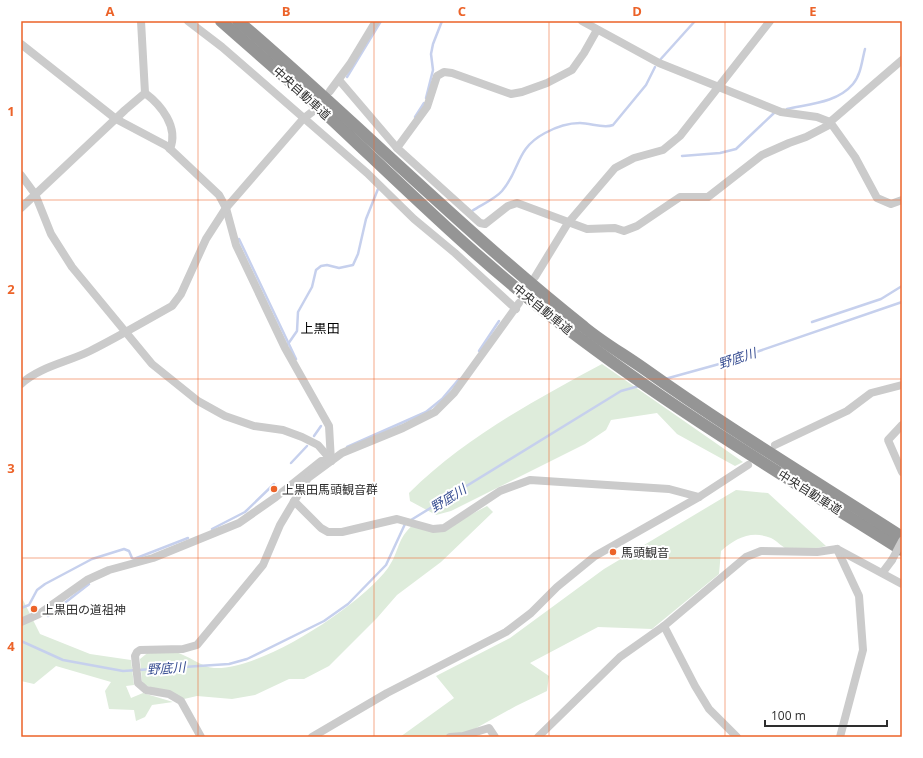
<svg xmlns="http://www.w3.org/2000/svg" width="923" height="758" font-family="'Open Sans','Noto Sans JP',sans-serif">
<style>
.green{fill:#deecdb}
.lines{fill:none;stroke-linecap:round;stroke-linejoin:round}
.stream{stroke:#c6d0ed;stroke-width:2.5}
.minor{stroke:#cbcbcb;stroke-width:8}
.highway{stroke:#959595;stroke-width:12}
.minor-bridge{stroke:#cbcbcb;stroke-width:8}
.grid{fill:none;stroke:#ec6329;stroke-width:1;stroke-opacity:0.55}
.poi-dot{fill:#ec6329;stroke:#fff;stroke-width:1.5}
.labels{text-anchor:middle;dominant-baseline:central;stroke-width:4;stroke-linejoin:round;paint-order:stroke}
.street-label{font-size:12px;fill:#2e2e2e;stroke:#fff}
.poi-label{font-size:12px;fill:#2e2e2e;stroke:#fff;text-anchor:start}
.neighbourhood-label{font-size:13px;fill:#000;stroke:#fff}
.water-label{font-size:13px;font-style:italic;fill:#394f93;stroke:#fff}
.neatline{fill:none;stroke:#ec6329;stroke-width:1.5}
.grid-label{font-size:13px;text-anchor:middle;font-weight:bold;fill:#ec6329}
</style>
<rect width="100%" height="100%" fill="#fff"/>
<g class="green">
<path d="M602 364 743 462 735 466 677 434 657 413 611 420 606 430 585 444 451 511 436 515 410 501 409 493C465 438 533 401 602 364Z"/>
<path d="M736 490 768 493 826 546C816 548 800 552 789 550 783 548 777 541 771 538 751 530 736 538 721 551L719 574 652 629 598 627 530 663 549 676 547 691 516 706 469 732 472 737H400L454 698 436 676 510 638 604 569Z"/>
<path d="M487 506 493 512 441 562 397 595 377 618 329 666 304 679H289L255 695 232 699 197 696 184 699 145 685 142 681 140 659 151 650C158 651 167 650 175 652 188 655 201 667 214 668 261 671 361 605 388 568 400 551 396 539 414 524L438 532Z"/>
<path d="M21 596 40 634 90 654 131 660 134 685 126 686 131 698 143 693 173 702 152 705 145 717 136 721 134 710 109 709 105 691 111 682 56 666 34 684 21 681Z"/>
</g>
<g class="lines">
<g class="stream">
<path d="M659 61 695 21"/>
<path d="M347 77 381 21"/>
<path d="M426 98 433 70 431 54 433 44 442 21"/>
<path d="M787 109C809 104 837 103 853 84 861 75 862 60 865 49"/>
<path d="M415 117 424 103"/>
<path d="M682 156 720 153 736 149 774 113"/>
<path d="M472 211C481 205 495 199 502 191 521 169 515 149 545 133 556 127 568 123 580 123 591 123 604 129 613 125L646 85 655 67"/>
<path d="M239 239 296 359"/>
<path d="M812 322 881 299 902 286"/>
<path d="M288 344 297 331 298 312 312 287 316 270 321 266 327 265 339 268 353 265 358 254 366 219 378 189"/>
<path d="M479 351 499 321"/>
<path d="M665 379 730 361 902 302"/>
<path d="M314 436 321 426"/>
<path d="M347 447 426 412 442 399 459 379"/>
<path d="M291 463 307 446"/>
<path d="M411 520 621 391 639 386"/>
<path d="M212 529 245 512 274 484"/>
<path d="M21 608 29 605 37 590 45 584 92 559 124 549 129 551 132 558 134 559 188 538"/>
<path d="M48 616 89 584"/>
<path d="M21 641 63 660 123 671 229 664 247 659 324 621 348 604 386 565 405 524"/>
</g>
<g class="minor">
<path d="M188 21 222 47 367 173 414 219 455 253 516 309"/>
<path d="M582 21 659 63 781 112 817 117 830 122 855 157 877 198 891 204 902 200"/>
<path d="M21 44 116 119 167 146 219 195 226 208 236 245 285 348 329 426 331 461"/>
<path d="M339 80 397 148 480 223 485 224 508 206 517 203 587 229 615 228 624 231 637 226 680 197H708L762 155 789 143 806 137 831 124"/>
<path d="M330 91 350 64 376 21"/>
<path d="M145 93C161 105 179 127 170 149"/>
<path d="M830 122 902 60"/>
<path d="M397 148 427 107 437 76 444 72 452 73 511 94 522 92 547 83 572 70 584 53 597 30"/>
<path d="M21 175 35 194 51 234 72 267 152 364 198 401 225 416 254 426 283 430 302 437 318 445 331 460"/>
<path d="M21 208 125 110 145 93 141 21"/>
<path d="M535 277 568 223 615 168 634 158 663 150 680 136 770 21"/>
<path d="M21 384C39 367 68 362 90 351 118 337 145 321 172 306L181 294 206 239 226 208 303 119 312 112"/>
<path d="M902 425 888 440 902 472"/>
<path d="M775 445 847 411 871 393 902 385"/>
<path d="M294 501 321 528 328 532H342L397 519 433 529 444 528 500 491 530 480 669 489 699 497"/>
<path d="M837 549 859 596 863 650 840 737"/>
<path d="M883 572 892 560"/>
<path d="M21 622 39 614 87 580 109 570 153 558 239 523 276 497 321 461H331"/>
<path d="M664 626 695 686 709 709 737 737"/>
<path d="M201 737 181 701 169 694 146 690 138 683 135 656 137 652 140 650 183 649 197 645 263 565 280 525 308 478 342 453 403 428 435 412 454 393 519 303"/>
<path d="M312 737 387 693 506 632 531 613 557 587 595 556 699 497 748 465"/>
<path d="M450 737 463 736 489 728 495 737"/>
<path d="M538 737 620 657 664 626 746 557 761 551 817 552 837 549 902 584"/>
</g>
<g class="highway">
<path d="M221 21C255 51 291 82 325 113 403 186 479 262 565 327 672 409 788 478 902 550"/>
<path d="M238 21C355 121 463 231 584 327 602 342 623 354 643 368 727 428 815 481 902 537"/>
</g>
<path class="minor-bridge" d="M892 560 902 541"/>
</g>
<path class="grid" d="M198 21V737M374 21V737M549 21V737M725 21V737M21 200H902M21 379H902M21 558H902"/>
<g class="poi-dot">
<circle cx="274" cy="489" r="4"/>
<circle cx="613" cy="552" r="4"/>
<circle cx="34" cy="609" r="4"/>
</g>
<g class="labels">
<g class="street-label">
<text transform="translate(302 93) rotate(42)">中央自動車道</text>
<text transform="translate(543 309) rotate(39)">中央自動車道</text>
<text transform="translate(810 492) rotate(32)">中央自動車道</text>
</g>
<g class="poi-label">
<text x="282" y="489">上黒田馬頭観音群</text>
<text x="621" y="552">馬頭観音</text>
<text x="42" y="609">上黒田の道祖神</text>
</g>
<g class="neighbourhood-label">
<text x="320" y="328">上黒田</text>
</g>
<g class="water-label">
<text transform="translate(737 358) rotate(-18)">野底川</text>
<text transform="translate(448 498) rotate(-32)">野底川</text>
<text transform="translate(166 668) rotate(-4)">野底川</text>
</g>
</g>
<rect width="923" height="758" fill="none" stroke="#ffffff" stroke-width="44"/>
<path d="M765 720v6h122v-6" fill="none" stroke="#2e2e2e" stroke-width="2"/>
<text x="771" y="720" font-size="12" fill="#2e2e2e" stroke="#ffffff" stroke-width="3" paint-order="stroke">100 m</text>
<rect x="22" y="22" width="879" height="714" class="neatline"/>
<g class="grid-label">
<text x="110" y="16">A</text>
<text x="286" y="16">B</text>
<text x="462" y="16">C</text>
<text x="637" y="16">D</text>
<text x="813" y="16">E</text>
<text x="11" y="116">1</text>
<text x="11" y="294">2</text>
<text x="11" y="473">3</text>
<text x="11" y="651">4</text>
</g>
</svg>
